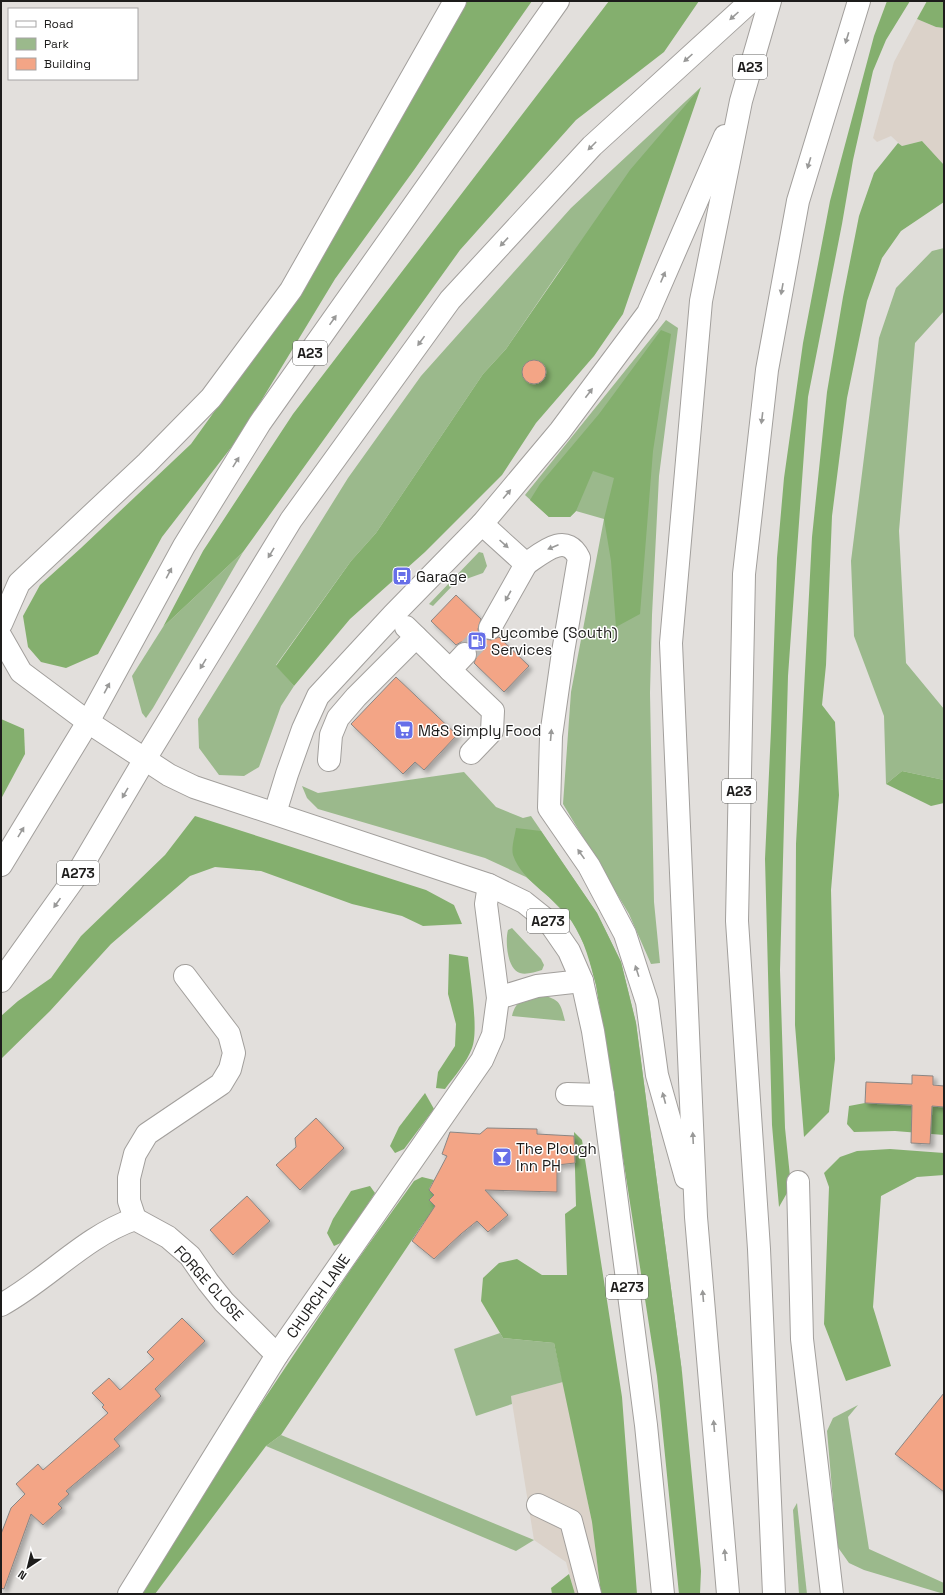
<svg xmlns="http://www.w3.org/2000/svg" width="945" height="1595" font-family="'Space Grotesk',sans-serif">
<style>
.built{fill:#dbd2c9}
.green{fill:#9bb98c}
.forest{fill:#84af6e}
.building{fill:#f3a586;stroke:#8a8684;filter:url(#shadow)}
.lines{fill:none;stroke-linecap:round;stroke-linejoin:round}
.minor-tunnel{stroke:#bbb8b5;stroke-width:22;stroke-dasharray:22 11;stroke-linecap:butt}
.minor-casing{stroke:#a29f9c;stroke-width:24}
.major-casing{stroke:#a29f9c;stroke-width:24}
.highway-casing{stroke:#a29f9c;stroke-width:24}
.minor{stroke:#fff;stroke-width:22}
.major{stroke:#fff;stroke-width:22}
.highway{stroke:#fff;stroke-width:22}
.oneway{fill:#999998}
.labels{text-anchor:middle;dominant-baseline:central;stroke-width:3;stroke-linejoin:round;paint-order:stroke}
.shield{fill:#fff;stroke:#61605f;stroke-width:1}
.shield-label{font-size:14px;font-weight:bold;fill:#1d1c1b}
.poi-label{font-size:15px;fill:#1d1c1b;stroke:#fff;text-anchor:start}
.street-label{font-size:15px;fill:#1d1c1b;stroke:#fff}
</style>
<defs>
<filter id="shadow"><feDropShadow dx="3.5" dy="3.5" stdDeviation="2" flood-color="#0004"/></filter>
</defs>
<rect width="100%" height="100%" fill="#e2dfdc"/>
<g class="built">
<path d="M917 19 936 27 944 28V165L922 141 902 146 891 136 877 142 873 138 894 62Z"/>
<path d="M563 1382 592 1522 601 1594H575L566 1562 534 1540 511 1396Z"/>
</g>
<g class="green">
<path d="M701 87 560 270 506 349 483 374 376 533 351 561 276 665 294 686 281 706 259 767 244 776 219 775 199 748 198 719 348 478 421 376 571 208Z"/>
<path d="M944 248V311L915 343 899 531 906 663 944 709V780L902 771 886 784 884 716 854 636 851 561 879 338 896 288 932 251Z"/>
<path d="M666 320 678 328 659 476 652 615 650 693 654 902 660 963 651 964 629 914 563 804 571 692 604 519 576 511 570 517H549L525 495Z"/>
<path d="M243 552 153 708 146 718 142 713 132 676 163 627Z"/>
<path d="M479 552 483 553 487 566 483 573 455 583 433 606 429 604Z"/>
<path d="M464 772 496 807 523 818 531 816 597 913 621 962 636 1023 682 1372 596 985 587 950 572 921 546 894 526 877 485 858 318 809 307 798 302 786 318 793Z"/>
<path d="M512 928 541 959 544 965 542 970C535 972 526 975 520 973 507 969 505 941 508 930Z"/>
<path d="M541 994C560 1001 560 1001 565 1021L512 1016C516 999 526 999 541 994Z"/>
<path d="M500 1333 503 1338 554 1343 563 1382 511 1396 512 1404 476 1416 454 1349Z"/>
<path d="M858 1405 848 1417 869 1549 944 1583V1594L864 1570 849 1563 837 1546 827 1431 833 1418Z"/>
<path d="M281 1435 534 1540 516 1551 266 1446Z"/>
<path d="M797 1503 807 1594H799L793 1510Z"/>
</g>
<g class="forest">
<path d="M466 1H532L414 170 335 279 240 436 162 537 98 654 66 668 41 662 28 647 23 616 40 585 81 548 191 444 252 359Z"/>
<path d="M609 1H699L664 52 576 120 460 250 243 552 163 627 203 551 293 414Z"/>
<path d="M887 1H910L886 40 873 71 853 160 842 224 808 397 788 676 780 970 785 1128 791 1186 779 1207 772 1125 765 859 771 730 777 558 784 478 803 343 830 201 874 36Z"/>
<path d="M927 1H944V28L936 27 917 19Z"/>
<path d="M701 87 623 314 594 356 536 423 502 475 425 552 350 619 294 686 276 666 351 561 376 533 483 374 506 349 630 170Z"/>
<path d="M922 141 944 165V202L901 231 882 258 867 301 847 398 832 516 826 665 822 705 835 722 839 795 831 890 835 1059 829 1112 804 1137 795 1025 796 844 812 537 827 392 843 297 859 216 874 173 898 143 902 146Z"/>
<path d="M661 330 671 334 653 451 640 614 616 627 611 561 604 519 614 478 593 471 576 511 570 517H549L530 500 540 484 599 414Z"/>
<path d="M1 719 24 729 25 754 1 799Z"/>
<path d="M902 771 944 780V803L931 806 886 784Z"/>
<path d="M195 816 426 890 454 905 462 924 423 926 402 916 352 904 261 871 215 867 190 876 111 944 50 1011 1 1059V1016L18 1001 51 978 81 936 165 855Z"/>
<path d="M516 828 541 831 597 913 621 962 636 1023 682 1372 701 1571 700 1594H679L657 1376 596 985C590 963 585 941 572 922 557 898 522 882 513 855 511 848 515 835 516 828Z"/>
<path d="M449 954 468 957C470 977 479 1031 472 1048 467 1062 454 1077 445 1089L436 1088 438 1072 455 1046 456 1024 448 994Z"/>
<path d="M425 1093 434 1109 404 1149 395 1153 390 1146 399 1127Z"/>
<path d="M865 1103 944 1107V1135L895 1131 854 1132 847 1124 849 1106Z"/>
<path d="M574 1132 582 1140 622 1397 637 1594H601L592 1522 554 1343 503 1338 481 1301 483 1278 499 1263 517 1259 542 1275H567L565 1214 576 1206Z"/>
<path d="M890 1149 944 1153V1175L917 1177 881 1196 873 1307 891 1366 846 1381 824 1324 829 1187 824 1173 840 1157 857 1151Z"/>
<path d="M422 1177 434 1180 429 1189 434 1195 429 1200 437 1208 424 1222 281 1435 266 1446 155 1594H142L195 1503 351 1269 414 1181Z"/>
<path d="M370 1186 375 1193 343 1242 334 1246 327 1233 333 1219 351 1191Z"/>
<path d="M569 1574 575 1594H552L551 1588Z"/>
</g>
<g class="building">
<circle cx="534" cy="372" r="12"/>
<path d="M456 595 481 619 478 629 479 634 484 639 491 640 499 637 529 666 504 692 474 663 477 656V651L474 645 467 642H461L456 645 431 621Z"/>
<path d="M396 677 457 735 424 770 415 762 403 774 351 724Z"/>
<path d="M912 1075 933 1076V1085L944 1086V1107L932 1106 930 1144 911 1143 912 1105 865 1103 866 1082 912 1084Z"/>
<path d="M316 1118 344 1148 300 1190 276 1165 296 1147 295 1138Z"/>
<path d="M487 1128 537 1129V1134L574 1136 575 1163 557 1165V1192L485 1190 508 1215 488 1232 477 1221 461 1234 434 1259 412 1241 435 1206 429 1200 434 1195 429 1190 447 1156 442 1154 450 1132 480 1134Z"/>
<path d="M247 1196 270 1221 233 1255 210 1230Z"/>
<path d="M182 1318 205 1341 155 1389 161 1396 114 1439 120 1446 66 1491 69 1494 58 1504 62 1508 43 1525 31 1514 4 1589 1 1588V1534L11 1508 25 1494 16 1484 38 1464 43 1470 108 1413 102 1407 104 1405 92 1393 109 1378 120 1390 154 1359 147 1352Z"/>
<path d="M944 1393V1492L895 1454Z"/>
</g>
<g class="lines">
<path class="minor-tunnel" d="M465 654 490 628"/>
<defs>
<g id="minor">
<path d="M1 624 19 583 147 463 211 398 291 290 455 1"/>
<path d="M406 627 450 670 465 654"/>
<path d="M1 637 21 672 88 722"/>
<path d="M450 670 493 711 492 731 471 753"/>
<path d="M329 760 331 735 338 718 356 697 416 637"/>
<path d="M275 813 287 774 303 729 318 696 393 615 482 524 526 564 490 628"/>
<path d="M498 998 537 986 582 981"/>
<path d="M567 1094 603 1095"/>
<path d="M798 1182 802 1339 832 1594"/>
<path d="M135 1219 129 1201V1178L135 1154 147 1134 221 1084 230 1069 234 1053 229 1034 185 976"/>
<path d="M1 1305C47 1280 85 1236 135 1219L168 1237 190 1256 208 1282 224 1302 277 1355"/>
<path d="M538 1505 571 1521 590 1594"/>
<path d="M129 1594 277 1355 482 1060 493 1035 498 998 486 904 489 885"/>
</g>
<g id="major">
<path d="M1 865 88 722 169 775 194 787 489 885 524 902 549 922 569 951 582 981 593 1031 603 1095 646 1425 663 1594"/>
<path d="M1 981 76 876 145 759"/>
</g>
<g id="highway">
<path d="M482 524 560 431 648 313 725 136"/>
<path d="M526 564C542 553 566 531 579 558L563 652 551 736 549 808 589 866 625 934 647 1002 657 1075 686 1178"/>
<path d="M88 722 184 546 260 423 558 1"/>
<path d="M145 759 291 520 450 300 592 146 751 1"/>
<path d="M728 1594 696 1217 671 643 701 301 741 101 770 1"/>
<path d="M774 1594 759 1249 737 921 744 574 767 370 798 201 859 1"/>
</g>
</defs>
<use href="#minor" class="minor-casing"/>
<use href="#major" class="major-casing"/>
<use href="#highway" class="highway-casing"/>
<use href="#minor" class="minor"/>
<use href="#major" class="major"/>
<use href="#highway" class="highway"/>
</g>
<defs><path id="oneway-solid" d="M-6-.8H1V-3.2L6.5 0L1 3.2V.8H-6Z"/></defs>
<g class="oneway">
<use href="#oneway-solid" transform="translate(734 16) rotate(138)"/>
<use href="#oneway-solid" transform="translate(847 38) rotate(107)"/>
<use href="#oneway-solid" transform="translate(688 58) rotate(138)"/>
<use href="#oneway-solid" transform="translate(592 146) rotate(135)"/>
<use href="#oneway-solid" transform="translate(809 163) rotate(107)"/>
<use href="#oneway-solid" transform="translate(504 242) rotate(133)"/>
<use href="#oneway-solid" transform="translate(663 277) rotate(-67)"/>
<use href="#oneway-solid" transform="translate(782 289) rotate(100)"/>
<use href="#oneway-solid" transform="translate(333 320) rotate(-55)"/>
<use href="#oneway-solid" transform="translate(421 341) rotate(126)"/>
<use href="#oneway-solid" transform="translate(589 393) rotate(-53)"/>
<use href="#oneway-solid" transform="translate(762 418) rotate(97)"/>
<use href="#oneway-solid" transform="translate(236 462) rotate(-58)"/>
<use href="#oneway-solid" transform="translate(507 494) rotate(-50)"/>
<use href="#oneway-solid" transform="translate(504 544) rotate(42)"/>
<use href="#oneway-solid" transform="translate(553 547) rotate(157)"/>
<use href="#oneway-solid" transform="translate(271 553) rotate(121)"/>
<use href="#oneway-solid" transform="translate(169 573) rotate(-62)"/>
<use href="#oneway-solid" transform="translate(508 596) rotate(119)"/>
<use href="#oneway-solid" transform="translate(203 664) rotate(121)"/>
<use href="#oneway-solid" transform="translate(107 688) rotate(-62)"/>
<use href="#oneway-solid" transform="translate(551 735) rotate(-85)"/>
<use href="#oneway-solid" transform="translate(125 793) rotate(120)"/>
<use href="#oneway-solid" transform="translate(21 832) rotate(-59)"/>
<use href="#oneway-solid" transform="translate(581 854) rotate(-125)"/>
<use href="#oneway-solid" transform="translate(57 903) rotate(125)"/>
<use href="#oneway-solid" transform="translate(637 971) rotate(-108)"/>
<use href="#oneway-solid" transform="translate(664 1098) rotate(-105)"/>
<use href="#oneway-solid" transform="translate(693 1138) rotate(-93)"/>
<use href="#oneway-solid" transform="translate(703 1296) rotate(-95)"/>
<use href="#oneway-solid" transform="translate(714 1426) rotate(-95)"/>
<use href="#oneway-solid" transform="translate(725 1555) rotate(-95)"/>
</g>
<defs>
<symbol id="bus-square" viewBox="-11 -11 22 22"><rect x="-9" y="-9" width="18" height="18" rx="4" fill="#676fe8" stroke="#fff"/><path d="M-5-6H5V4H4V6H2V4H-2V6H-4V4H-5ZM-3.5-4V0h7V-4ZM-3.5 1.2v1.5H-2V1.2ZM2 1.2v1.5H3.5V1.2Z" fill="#fff"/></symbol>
<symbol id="fuel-square" viewBox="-11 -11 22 22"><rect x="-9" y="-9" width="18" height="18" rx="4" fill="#676fe8" stroke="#fff"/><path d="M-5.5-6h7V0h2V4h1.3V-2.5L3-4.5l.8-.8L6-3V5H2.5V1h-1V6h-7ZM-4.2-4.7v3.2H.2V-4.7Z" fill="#fff"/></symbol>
<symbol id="supermarket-square" viewBox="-11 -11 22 22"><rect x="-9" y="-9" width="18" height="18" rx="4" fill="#676fe8" stroke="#fff"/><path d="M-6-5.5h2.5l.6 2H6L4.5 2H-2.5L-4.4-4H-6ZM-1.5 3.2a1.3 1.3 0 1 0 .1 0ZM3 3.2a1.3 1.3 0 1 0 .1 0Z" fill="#fff"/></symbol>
<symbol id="bar-square" viewBox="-11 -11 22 22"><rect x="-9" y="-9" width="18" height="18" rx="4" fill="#676fe8" stroke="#fff"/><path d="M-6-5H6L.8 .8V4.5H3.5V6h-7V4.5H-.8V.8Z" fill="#fff"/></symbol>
</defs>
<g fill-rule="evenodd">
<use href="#bus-square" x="391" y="565" width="22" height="22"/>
<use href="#fuel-square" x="466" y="630" width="22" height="22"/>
<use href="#supermarket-square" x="393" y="719" width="22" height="22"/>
<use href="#bar-square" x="491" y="1146" width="22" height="22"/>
</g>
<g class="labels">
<g class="shield">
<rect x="733" y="55" width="34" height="24" rx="3"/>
<rect x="293" y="341" width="34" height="24" rx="3"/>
<rect x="722" y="779" width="34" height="24" rx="3"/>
<rect x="57" y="861" width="42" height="24" rx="3"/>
<rect x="527" y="909" width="42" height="24" rx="3"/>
<rect x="606" y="1275" width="42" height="24" rx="3"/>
</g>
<g class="shield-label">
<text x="750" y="67">A23</text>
<text x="310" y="353">A23</text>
<text x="739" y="791">A23</text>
<text x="78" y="873">A273</text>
<text x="548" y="921">A273</text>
<text x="627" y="1287">A273</text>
</g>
<g class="poi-label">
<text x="416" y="576">Garage</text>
<text x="491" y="632">Pycombe (South)<tspan x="491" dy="17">Services</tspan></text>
<text x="418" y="730">M&amp;S Simply Food</text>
<text x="516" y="1148">The Plough<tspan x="516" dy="17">Inn PH</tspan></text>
</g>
<g class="street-label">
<text transform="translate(209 1283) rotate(48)">FORGE CLOSE</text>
<text transform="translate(318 1296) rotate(-55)">CHURCH LANE</text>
</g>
</g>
<rect width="945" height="1595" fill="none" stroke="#1d1c1b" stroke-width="4"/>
<rect x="8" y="8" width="130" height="72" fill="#ffffff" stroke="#a5a4a4"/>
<rect x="16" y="21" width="20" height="6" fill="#ffffff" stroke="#a5a4a4"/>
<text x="44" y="28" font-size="12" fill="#1d1c1b">Road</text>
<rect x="16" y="38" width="20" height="12" fill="#9bb98c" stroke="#a5a4a4"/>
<text x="44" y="48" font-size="12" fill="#1d1c1b">Park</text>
<rect x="16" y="58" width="20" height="12" fill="#f3a586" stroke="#a5a4a4"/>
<text x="44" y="68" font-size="12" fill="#1d1c1b">Building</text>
<g transform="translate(28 1567) rotate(215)" stroke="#ffffff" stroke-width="3" paint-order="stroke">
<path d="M0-3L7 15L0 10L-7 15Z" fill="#1d1c1b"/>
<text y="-6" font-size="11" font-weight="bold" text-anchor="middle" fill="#1d1c1b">N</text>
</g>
</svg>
